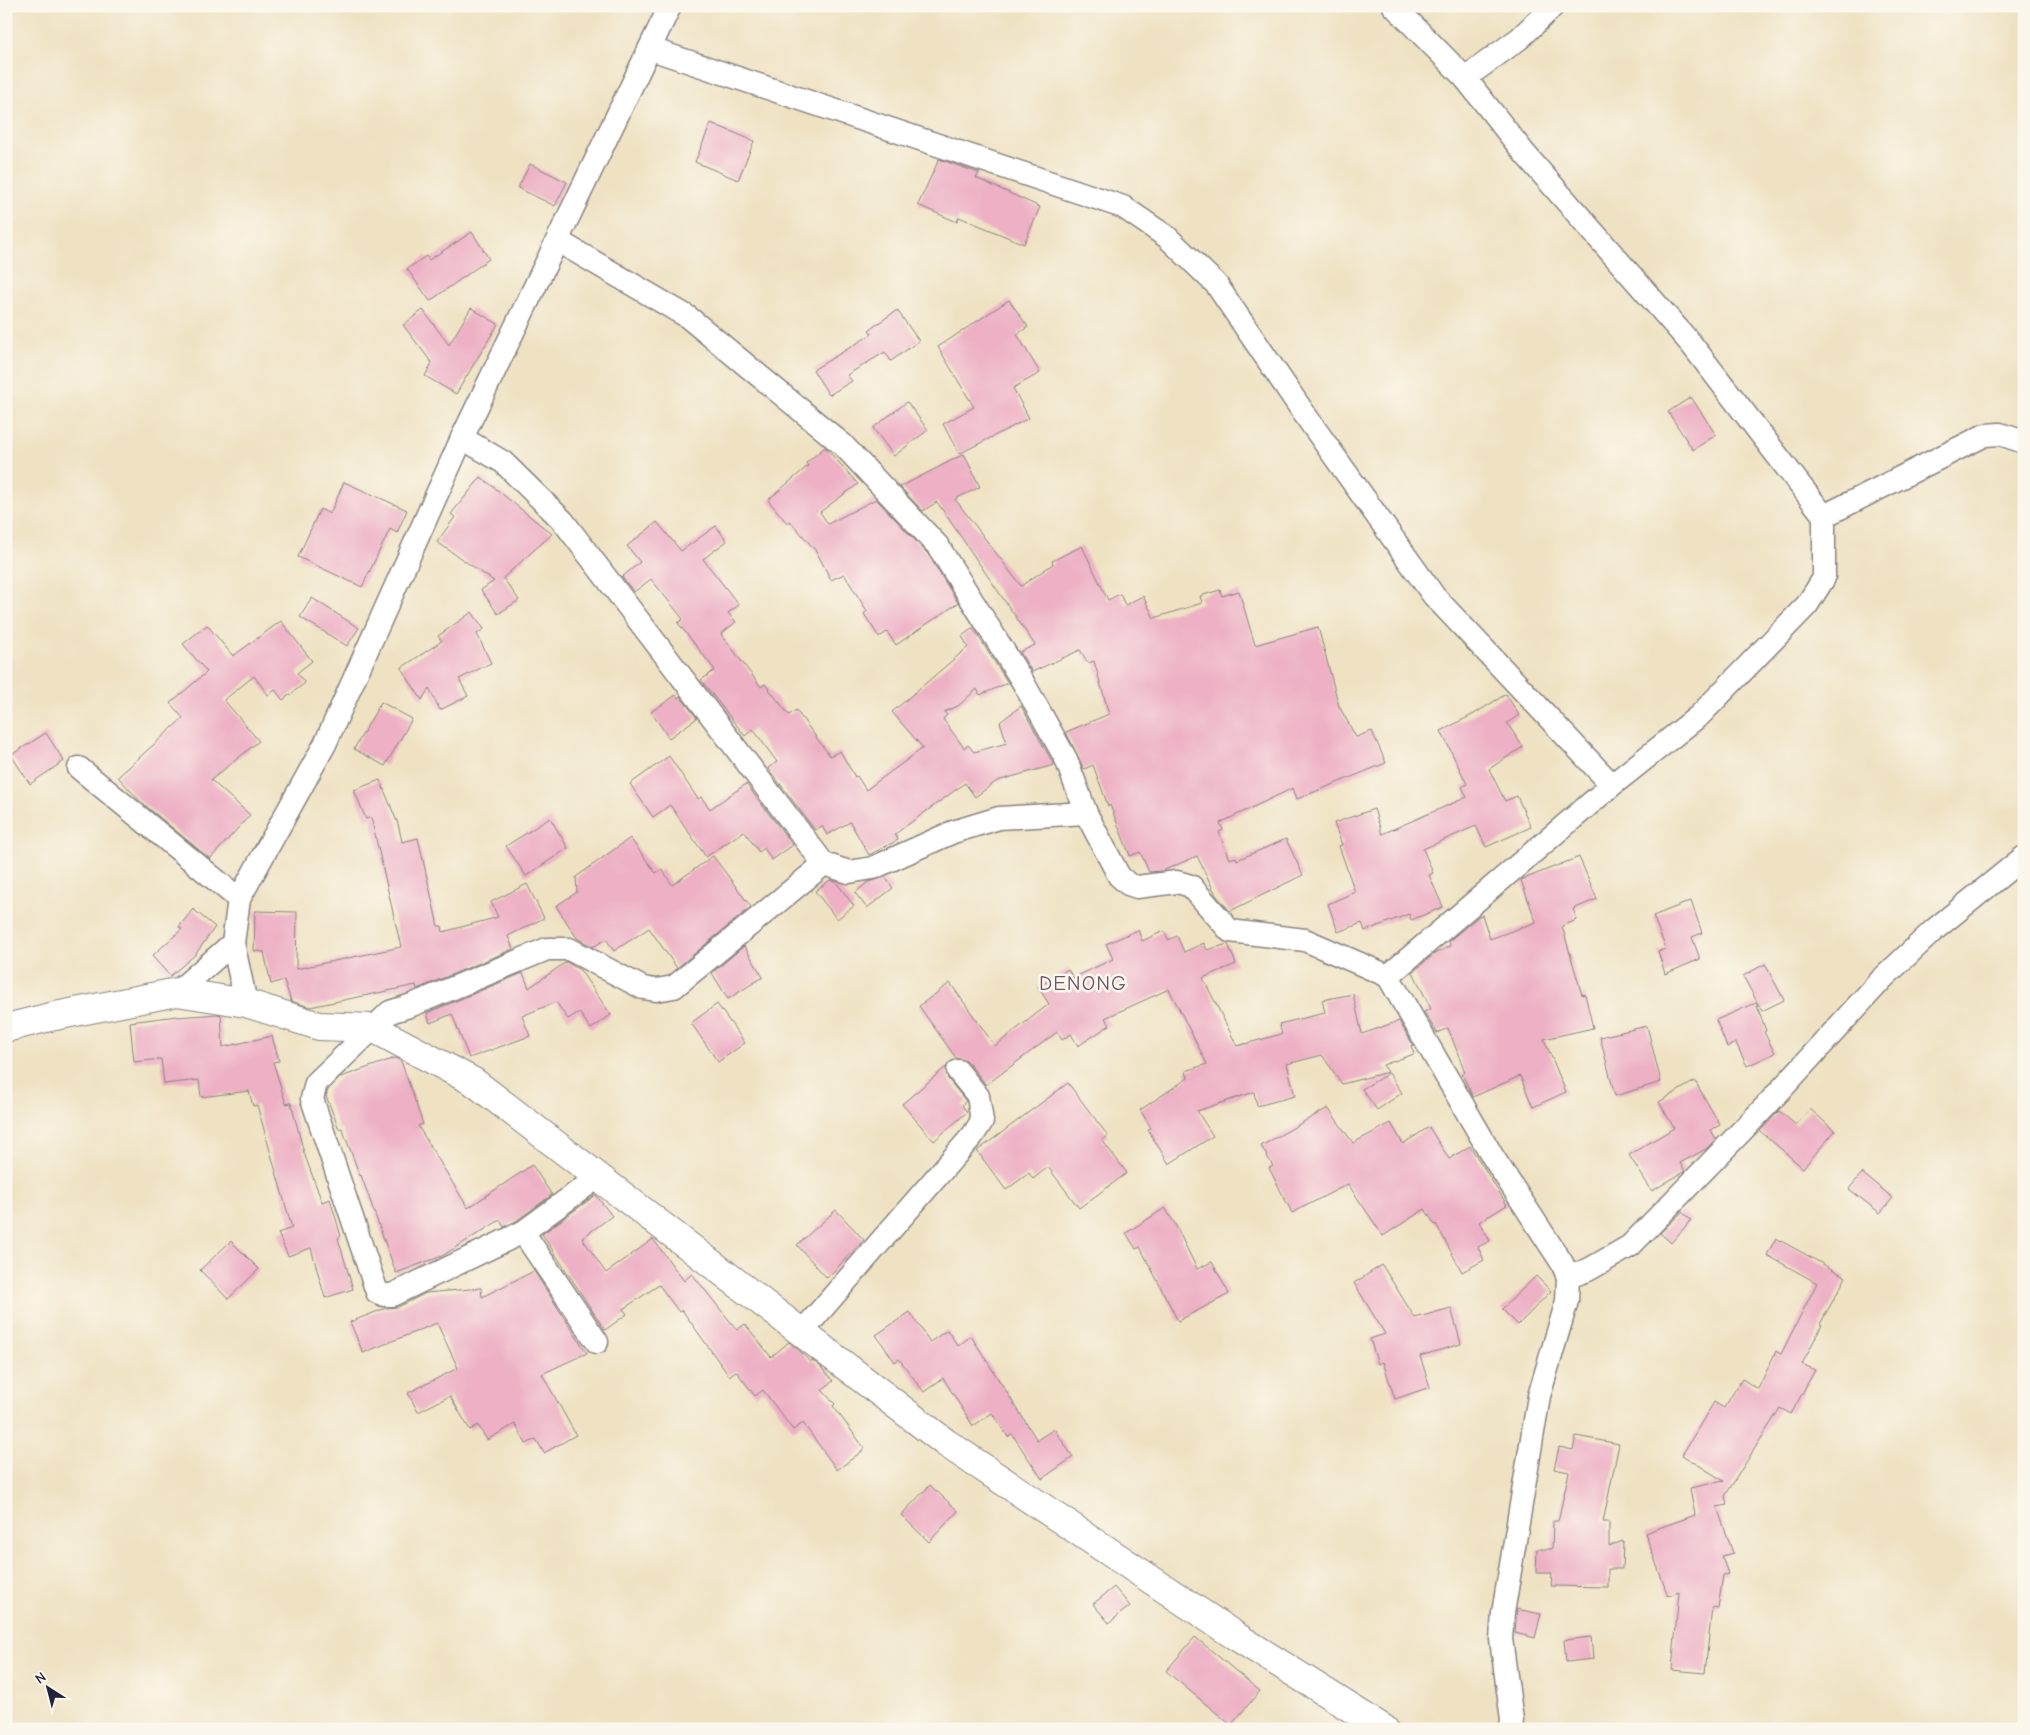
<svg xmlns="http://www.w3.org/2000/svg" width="2030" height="1735" font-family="'Comic Neue',sans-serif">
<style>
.building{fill:#edb0c5}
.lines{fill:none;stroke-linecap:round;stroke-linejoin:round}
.minor-casing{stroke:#88827f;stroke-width:25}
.tertiary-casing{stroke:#88827f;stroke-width:30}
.minor{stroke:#fff;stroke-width:22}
.tertiary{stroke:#fff;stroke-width:28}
.labels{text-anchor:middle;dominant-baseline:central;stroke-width:5;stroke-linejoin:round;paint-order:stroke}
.quarter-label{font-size:21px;letter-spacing:1px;fill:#69546b;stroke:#fbf7ec}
</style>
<rect width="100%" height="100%" fill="#fbf7ec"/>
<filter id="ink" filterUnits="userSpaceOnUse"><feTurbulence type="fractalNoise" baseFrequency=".02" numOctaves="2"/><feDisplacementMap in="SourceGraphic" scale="10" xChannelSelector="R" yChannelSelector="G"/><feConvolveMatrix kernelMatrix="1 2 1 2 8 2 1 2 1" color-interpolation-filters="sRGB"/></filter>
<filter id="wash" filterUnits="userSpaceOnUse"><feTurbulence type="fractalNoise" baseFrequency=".0096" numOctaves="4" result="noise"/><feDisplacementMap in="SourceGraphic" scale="20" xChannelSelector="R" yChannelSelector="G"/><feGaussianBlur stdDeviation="1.12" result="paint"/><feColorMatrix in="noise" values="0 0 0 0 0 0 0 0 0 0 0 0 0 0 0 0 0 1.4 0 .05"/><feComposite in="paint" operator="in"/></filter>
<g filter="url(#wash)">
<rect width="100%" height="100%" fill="#efe2c3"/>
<g id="blocks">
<g class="building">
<path d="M711 123 754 141 738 180 695 162Z"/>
<path d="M939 159 979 173 976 178 1040 207 1024 244 959 217 957 222 918 205Z"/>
<path d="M530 164 567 182 555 206 518 188Z"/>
<path d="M472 232 489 259 430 301 407 269 426 256 429 260Z"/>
<path d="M1009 300 1028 327 1017 334 1040 373 1013 388 1029 418 959 454 943 424 974 407 938 347Z"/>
<path d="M471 308 498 324 456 394 425 376 432 363 403 325 423 310 449 345Z"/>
<path d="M897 310 919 341 891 361 885 352 847 375 852 381 829 395 813 370 872 334 869 330Z"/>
<path d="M1691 397 1716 435 1693 450 1668 412Z"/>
<path d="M907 402 928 430 894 456 873 428Z"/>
<path d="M825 447 858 484 820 512 828 524 876 499 928 554 958 603 896 645 887 632 879 637 864 614 867 611 844 574 831 580 816 551 790 521 787 523 768 500 808 466 806 463Z"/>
<path d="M964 454 980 487 955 499 1021 586 1053 564 1052 561 1082 546 1108 600 1120 594 1125 605 1143 596 1154 618 1202 603 1200 596 1220 590 1222 596 1239 591 1255 645 1318 627 1339 706 1356 737 1372 731 1386 763 1297 799 1293 788 1220 823 1223 830 1219 832 1229 859 1236 857 1237 860 1286 839 1303 875 1230 911 1216 895 1197 856 1162 871 1149 872 1140 852 1130 856 1110 805 1108 806 1093 765 1084 769 1066 732 1109 714 1094 661 1088 663 1080 650 1032 672 1020 652 1035 645 937 502 923 511 900 487Z"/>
<path d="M481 477 552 534 503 578 519 600 498 614 481 590 494 581 437 542 455 517 451 514Z"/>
<path d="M344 482 407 510 397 533 390 529 362 587 298 557 320 509 330 514Z"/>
<path d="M657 522 681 551 716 526 727 541 703 559 739 605 728 613 736 622 721 634 761 687 765 684 789 715 796 710 830 756 840 751 855 777 857 776 866 790 923 748 892 712 968 647 962 636 973 628 1008 683 980 695 977 689 958 706 944 712 947 715 943 719 964 748 968 745 974 752 1007 743 1000 722 1021 706 1054 765 997 781 975 797 965 783 895 834 898 840 869 855 850 822 827 835 822 826 815 830 768 768 777 762 753 729 745 736 701 680 715 670 678 623 683 619 651 579 634 592 622 577 640 562 627 546Z"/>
<path d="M312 598 359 628 347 646 300 617Z"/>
<path d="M472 612 484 629 477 634 491 663 459 679 468 696 440 710 429 688 422 700 401 668 442 641 438 636Z"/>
<path d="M281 621 312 661 297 673 305 683 283 700 275 690 268 695 254 676 224 700 259 741 211 780 250 815 210 859 140 801 118 777 183 718 170 703 207 672 183 644 207 625 233 656Z"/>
<path d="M1506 694 1519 715 1507 723 1523 747 1489 769 1505 801 1517 796 1531 827 1486 847 1476 826 1423 849 1433 873 1429 875 1443 907 1411 920 1409 914 1365 931 1362 923 1338 932 1328 904 1355 892 1339 846 1342 845 1334 823 1374 809 1382 834 1467 797 1462 787 1467 784 1441 731 1474 714Z"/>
<path d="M676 695 678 698 680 696 697 718 669 738 651 712Z"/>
<path d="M381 702 412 719 385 766 354 749Z"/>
<path d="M46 733 64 761 30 784 11 755Z"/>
<path d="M669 756 698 799 701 797 710 809 746 784 793 845 772 860 764 848 759 852 744 831 706 857 670 805 653 817 630 784Z"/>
<path d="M380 780 398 824 402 842 418 838 438 926H442L443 932 498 917 491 902 527 884 544 918 508 936 513 949 417 989 416 985 310 1007 291 1001 284 980 271 984 264 952 254 951 255 911 297 912 296 969 401 947 371 817 366 819 354 790Z"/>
<path d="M550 818 568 848 526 876 506 846Z"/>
<path d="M630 838 656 873 662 869 672 885 713 856 751 907 677 968 649 928 614 951 606 939 593 947 577 938 556 906 577 892 576 877Z"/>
<path d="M1579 857 1597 899 1573 909 1577 920 1562 926 1582 995 1585 994 1593 1028 1544 1039 1566 1092 1533 1107 1520 1076 1473 1097 1462 1074 1465 1072 1448 1028 1437 1033 1424 1012 1431 1009 1413 972 1434 954 1450 946 1449 941 1479 916 1482 915 1490 939 1536 922 1521 880Z"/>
<path d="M885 877 893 888 867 908 855 893 868 882Z"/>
<path d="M830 880 836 882 854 906 837 919 815 891Z"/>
<path d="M1691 901 1702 933 1692 937 1700 959 1665 974 1658 951 1666 949 1653 916Z"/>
<path d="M193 909 215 927 195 955 170 976 152 956 182 929 179 927Z"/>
<path d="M1138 930 1142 941 1164 931 1168 940 1177 936 1184 952 1204 943 1207 950 1228 944 1236 964 1203 978 1237 1046 1282 1034 1279 1024 1325 1013 1322 1000 1353 994 1362 1034 1399 1021 1413 1045 1411 1046 1414 1054 1383 1065 1388 1072 1342 1084 1322 1055 1287 1064 1295 1096 1257 1106 1254 1092 1197 1111 1213 1136 1169 1164 1148 1130 1151 1128 1140 1110 1188 1078 1186 1071 1207 1064 1169 989 1105 1018 1110 1025 1078 1046 1071 1034 1062 1040 1057 1032 986 1085 968 1062 956 1058 919 1006 950 983 995 1046 1049 1004 1038 987 1068 969 1073 978 1113 959 1106 944Z"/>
<path d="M744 946 763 977 728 999 712 973Z"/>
<path d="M566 962 580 970 611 1015 591 1029 579 1012 568 1019 556 1002 522 1016 530 1036 469 1058 452 1014 430 1023 427 1013 523 973 529 988Z"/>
<path d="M1765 964 1784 1000 1762 1011 1743 976Z"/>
<path d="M1756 1003 1766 1031 1764 1032 1775 1053 1747 1066 1736 1043 1727 1047 1716 1020Z"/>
<path d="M717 1004 745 1043 718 1062 691 1023Z"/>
<path d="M218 1014 221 1015 223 1047 272 1036 279 1061 273 1062 286 1104 291 1103 304 1153 322 1202 330 1199 341 1236 338 1238 353 1289 325 1298 311 1248 288 1256 278 1233 292 1228 257 1105 253 1106 249 1091 201 1097 199 1080 164 1084 161 1059 134 1062 130 1022 177 1016V1017Z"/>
<path d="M1647 1026 1661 1082 1615 1096 1600 1037Z"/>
<path d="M395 1058 401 1061 423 1124 418 1126 468 1208 532 1165 552 1195 516 1221 504 1227 500 1220 442 1256 396 1273 361 1175 360 1176 342 1128 339 1129 326 1096 328 1090 341 1077Z"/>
<path d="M946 1067 948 1079 966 1101 962 1105 967 1112 934 1141 902 1104Z"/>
<path d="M1389 1073 1402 1093 1377 1110 1362 1089Z"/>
<path d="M1695 1081 1720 1125 1711 1130 1716 1139 1706 1149 1680 1163 1685 1171 1652 1191 1629 1155 1674 1128 1659 1102Z"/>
<path d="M1068 1083 1108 1136 1102 1140 1127 1173 1079 1208 1048 1167 1033 1179 1029 1173 1006 1190 977 1151Z"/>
<path d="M1328 1108 1353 1143 1391 1123 1403 1144 1429 1127 1449 1159 1470 1146 1507 1205 1479 1222 1490 1241 1478 1247 1484 1260 1462 1272 1436 1224 1435 1225 1425 1209 1383 1236 1348 1184 1292 1213 1269 1168 1273 1166 1261 1146Z"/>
<path d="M1810 1109 1835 1131 1803 1168 1760 1131 1779 1111 1796 1125Z"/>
<path d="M1862 1173 1893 1198 1880 1213 1849 1189Z"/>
<path d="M596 1195 612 1216 582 1238 606 1273 653 1239 684 1281 692 1274 737 1330 745 1324 771 1357 789 1342 802 1353 810 1362 812 1360 822 1368 833 1381 822 1390 835 1404 833 1406 865 1449 837 1470 803 1423 793 1430 763 1390 755 1396 736 1371 729 1376 682 1310 679 1312 659 1285 623 1309 627 1314 605 1330 542 1234Z"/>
<path d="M1165 1208 1175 1224 1197 1269 1212 1262 1229 1294 1178 1321 1140 1247 1136 1249 1126 1233Z"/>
<path d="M836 1210 864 1240 827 1278 797 1245Z"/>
<path d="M1682 1212 1691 1220 1671 1243 1660 1233Z"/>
<path d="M1776 1238 1846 1277 1820 1324 1822 1325 1802 1364 1815 1370 1791 1414 1780 1408 1725 1496 1727 1505 1717 1507 1733 1553 1722 1556 1728 1574 1723 1575 1718 1608 1712 1607 1705 1673 1672 1670 1679 1592 1668 1596 1645 1533 1695 1515 1690 1488 1724 1481 1682 1455 1714 1402 1724 1408 1742 1379 1758 1389 1776 1351 1781 1354 1817 1283 1767 1255Z"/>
<path d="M231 1241 259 1269 228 1299 200 1270Z"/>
<path d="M1382 1265 1415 1318 1451 1308 1461 1344 1420 1356 1430 1387 1395 1399 1383 1362 1378 1364 1370 1339 1385 1334 1354 1283Z"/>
<path d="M534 1271 587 1353 542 1374 576 1435 544 1453 536 1439 526 1444 515 1424 487 1440 478 1425 470 1430 450 1396 418 1412 408 1393 458 1368 437 1323 363 1353 350 1322 386 1308 398 1307 426 1293 481 1288 482 1297Z"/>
<path d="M1536 1276 1551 1291 1518 1325 1502 1309Z"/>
<path d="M910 1312 930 1342 947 1330 958 1346 971 1336 1037 1440 1054 1429 1073 1457 1042 1479 1012 1434 1008 1437 992 1413 973 1426 943 1378 924 1392 899 1359 895 1362 876 1335Z"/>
<path d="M1576 1436 1619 1444 1603 1522H1609V1546L1623 1541 1622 1569H1608V1587L1551 1586 1552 1573H1536L1537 1549H1552L1553 1521H1558L1569 1472 1554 1469 1559 1447 1573 1450Z"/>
<path d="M930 1485 958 1511 929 1542 901 1515Z"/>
<path d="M1114 1587 1130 1606 1109 1623 1093 1604Z"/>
<path d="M1517 1609 1541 1614 1535 1638 1515 1633Z"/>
<path d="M1195 1637 1260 1691 1231 1725 1166 1671Z"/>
<path d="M1591 1637 1593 1659 1566 1662 1564 1640Z"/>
</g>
</g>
</g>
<g filter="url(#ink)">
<use href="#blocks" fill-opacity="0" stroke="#88827f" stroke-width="1"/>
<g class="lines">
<defs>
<g id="minor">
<path d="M1394 6 1465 78 1525 154 1692 345 1824 516"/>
<path d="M651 49 1123 207 1167 237 1216 284 1310 422 1434 596 1612 785"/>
<path d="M1465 78 1520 38 1553 6"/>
<path d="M558 241 688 317 843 445 938 546 1023 682 1066 759 1086 813 1119 876 1128 884 1137 887 1177 882 1191 886 1230 931 1305 940 1388 976 1612 785 1700 715 1807 605 1824 578V516L1985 435 2000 434 2024 442"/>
<path d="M462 438 503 462 563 521 824 864 849 872 873 868 953 832 999 818 1086 813"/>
<path d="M79 768 239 899"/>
<path d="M233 943 246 1003"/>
<path d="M1388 976 1493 1157 1562 1263 1568 1277 1567 1301 1539 1396 1503 1613 1501 1639 1512 1720 1511 1729"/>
<path d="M177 992 233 943 239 899 325 744 462 438 670 6"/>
<path d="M598 1177 523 1232 392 1295H384L377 1292 312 1099 316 1083 390 1012 412 1005 547 949H569L643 988 656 990 674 987 824 864"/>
<path d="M523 1232 597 1342"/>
<path d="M1568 1277 1588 1270 1630 1246 1765 1107 1882 979 1934 930 2024 857"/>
<path d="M802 1332 973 1135 982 1121 978 1096 958 1071"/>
</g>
<path id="tertiary" d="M6 1028 50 1017 177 992 246 1003 319 1026 373 1028 474 1082 946 1443 1234 1635 1384 1729"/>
</defs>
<use href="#minor" class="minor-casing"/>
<use href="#tertiary" class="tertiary-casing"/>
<use href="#minor" class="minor"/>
<use href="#tertiary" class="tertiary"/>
</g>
</g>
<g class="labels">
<g class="quarter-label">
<text x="1083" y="983">DENONG</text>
</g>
</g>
<rect width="2030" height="1735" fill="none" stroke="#fbf7ec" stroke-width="25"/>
<g transform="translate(48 1688) rotate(324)" stroke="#fbf7ec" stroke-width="4" paint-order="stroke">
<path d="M0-4L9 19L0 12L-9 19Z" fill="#22223b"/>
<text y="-8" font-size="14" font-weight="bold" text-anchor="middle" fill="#22223b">N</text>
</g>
</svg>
